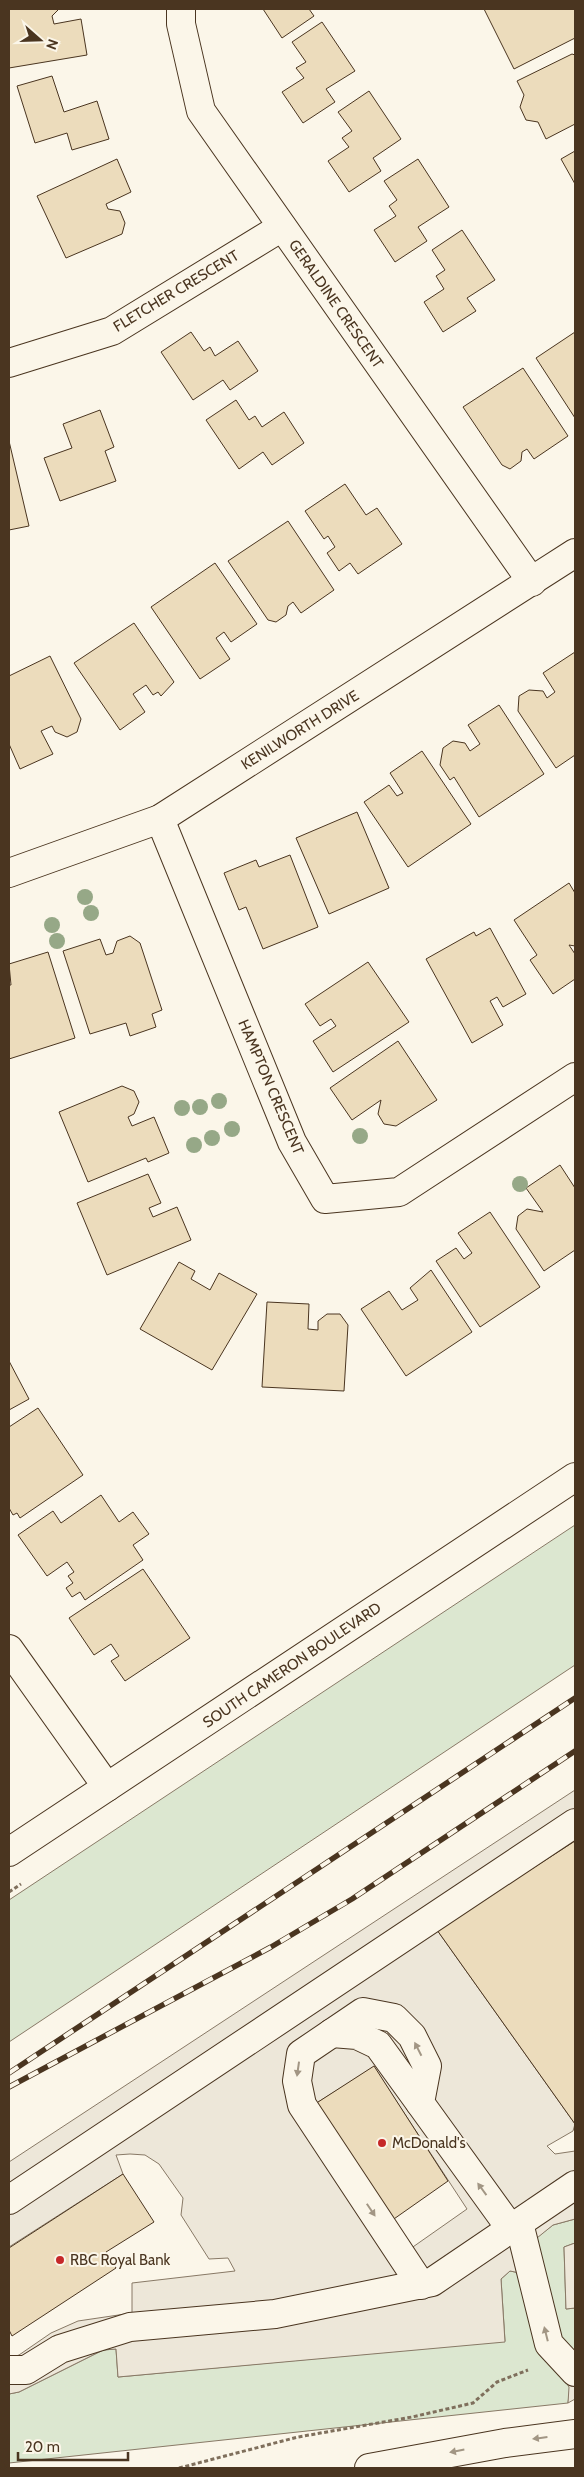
<svg xmlns="http://www.w3.org/2000/svg" width="584" height="2477" font-family="Cabin,sans-serif">
<style>
.green{fill:#dce7d0;stroke:#887966}
.parking{fill:#ede7d9;stroke:#887966;fill-rule:evenodd}
.building{fill:#ecdcbc;stroke:#4a3520}
.lines{fill:none;stroke-linecap:round;stroke-linejoin:round}
.minor-casing{stroke:#4a3520;stroke-width:30}
.major-casing{stroke:#4a3520;stroke-width:30}
.path{stroke:#7f6f5c;stroke-width:3;stroke-dasharray:4 2.5;stroke-linecap:butt}
.minor{stroke:#fbf6e9;stroke-width:28}
.major{stroke:#fbf6e9;stroke-width:28}
.rail-casing{stroke:#4a3520;stroke-width:5.5}
.rail{stroke:#fbf6e9;stroke-width:4;stroke-dasharray:11;stroke-linecap:butt}
.tree{fill:#96a887}
.oneway{fill:#a29684}
.poi-dot{fill:#c62828;stroke:#fbf6e9;stroke-width:2}
.labels{text-anchor:middle;dominant-baseline:central;stroke-width:4;stroke-linejoin:round;paint-order:stroke}
.street-label{font-size:15px;fill:#4a3520;stroke:#fbf6e9}
.poi-label{font-size:15px;fill:#4a3520;stroke:#fbf6e9;text-anchor:start}
</style>
<rect width="100%" height="100%" fill="#fbf6e9"/>
<g class="green">
<path d="M575 1525V1665L9 2042V1900Z"/>
<path d="M575 2219V2243L564 2247 566 2309 575 2308V2361L550 2325 536 2238 553 2225Z"/>
<path d="M510 2271 520 2273 560 2373 570 2387 568 2403 9 2463V2394L19 2392 103 2350 116 2349 118 2377 505 2341 501 2279Z"/>
</g>
<g class="parking">
<path d="M575 1790V1841L437 1930 575 2124 573 2131 547 2146 555 2154 575 2151V2219L553 2225 537 2238 550 2325 575 2361V2399L568 2403 569 2387 560 2373 520 2273 510 2271 501 2279 505 2342 118 2377 116 2349 103 2350 19 2392 9 2394V2358L19 2355 51 2333 78 2321 132 2313V2283L235 2271 228 2258 209 2259 181 2215 183 2198 159 2164 145 2155 130 2154 116 2155 123 2174 9 2247V2162ZM374 2067 467 2209 410 2249 315 2104Z"/>
<path d="M575 2243V2308L566 2309 564 2247Z"/>
</g>
<g class="building">
<path d="M9 9H59L52 16 54 24 81 19 87 55 9 68Z"/>
<path d="M263 9H309L314 16 282 38Z"/>
<path d="M484 9H575V38L514 69Z"/>
<path d="M322 22 355 71 326 89 335 102 303 123 282 92 304 78 296 68 306 62 292 42Z"/>
<path d="M572 54 575 55V124L546 139 538 122 526 120 520 107 524 95 517 81Z"/>
<path d="M52 76 64 112 97 101 109 139 72 150 67 133 35 143 17 86Z"/>
<path d="M369 91 401 139 373 158 381 171 349 192 328 161 349 147 342 138 352 131 338 112Z"/>
<path d="M575 151V184L561 159Z"/>
<path d="M117 159 131 192 106 204 108 209 120 211 125 223 122 234 66 258 37 196Z"/>
<path d="M418 159 449 207 418 227 427 241 395 262 374 230 396 216 389 206 397 200 384 181Z"/>
<path d="M462 230 495 280 467 298 476 311 443 332 424 302 444 289 436 276 445 270 432 250Z"/>
<path d="M191 332 204 351 210 347 215 356 238 341 258 371 230 390 223 380 193 400 161 352Z"/>
<path d="M575 332V418L536 358Z"/>
<path d="M523 368 568 436 534 459 527 449 522 452 521 461 510 469 502 465 463 407Z"/>
<path d="M236 400 249 420 255 416 262 427 284 412 304 443 272 465 263 452 239 469 206 420Z"/>
<path d="M100 410 114 447 105 451 116 481 60 501 44 458 72 448 63 424Z"/>
<path d="M9 441 29 526 9 530Z"/>
<path d="M345 484 366 515 377 508 402 544 358 574 350 563 339 571 327 553 335 547 328 536 324 539 305 511Z"/>
<path d="M288 521 334 590 301 613 293 602 288 606 286 615 276 622 268 620 228 561Z"/>
<path d="M215 563 257 624 231 642 224 632 216 638 230 659 200 679 151 607Z"/>
<path d="M134 623 174 682 161 696 158 692 153 695 146 685 133 694 145 712 120 730 74 663Z"/>
<path d="M575 652V755L556 768 518 711 519 696 529 690 543 691 547 698 555 692 543 673Z"/>
<path d="M50 656 81 719 77 732 67 737 55 732 52 726 41 731 53 754 20 769 9 744V676Z"/>
<path d="M499 705 544 774 479 817 454 777 450 780 440 765 443 748 453 741 465 743 470 751 480 744 468 725Z"/>
<path d="M422 751 471 824 408 867 364 802 389 785 397 796 403 793 390 773Z"/>
<path d="M357 812 389 888 329 914 296 838Z"/>
<path d="M290 855 318 927 263 949 246 907 239 910 224 873 256 860 259 867Z"/>
<path d="M569 883 575 893V946L569 945 575 954V979L553 994 530 960 537 955 514 920Z"/>
<path d="M490 928 526 994 503 1007 497 997 490 1001 503 1025 472 1043 426 959 474 932 476 936Z"/>
<path d="M130 936 140 943 162 1010 152 1014 156 1027 130 1036 126 1023 90 1034 63 951 100 939 106 955 113 953 117 941Z"/>
<path d="M48 952 75 1038 9 1059V985H11L9 964Z"/>
<path d="M368 962 409 1022 333 1072 313 1041 336 1026 331 1019 320 1026 305 1004Z"/>
<path d="M398 1041 437 1100 396 1126 384 1124 378 1114 381 1100 352 1120 330 1088Z"/>
<path d="M122 1086 134 1091 139 1102 134 1114 128 1117 132 1126 154 1117 169 1153 148 1162 146 1158 88 1182 59 1112Z"/>
<path d="M560 1165 575 1188V1250L544 1271 516 1229 518 1216 527 1209 543 1212 526 1188Z"/>
<path d="M148 1174 161 1203 149 1208 153 1217 177 1207 191 1240 107 1275 77 1203Z"/>
<path d="M490 1212 540 1287 480 1327 436 1261 456 1248 464 1259 472 1253 458 1233Z"/>
<path d="M179 1262 195 1271 191 1279 210 1290 219 1273 257 1294 212 1370 140 1329Z"/>
<path d="M431 1270 472 1332 406 1376 361 1309 389 1291 402 1310 418 1300 410 1288Z"/>
<path d="M267 1302 309 1304 308 1329 318 1330V1321L327 1314H340L348 1325 344 1391 262 1387Z"/>
<path d="M9 1361 29 1399 9 1410Z"/>
<path d="M38 1408 83 1475 20 1518 17 1513 13 1515 9 1508V1427Z"/>
<path d="M101 1495 119 1522 133 1512 149 1534 133 1545 143 1560 85 1600 80 1592 72 1597 66 1588 73 1583 68 1576 74 1572 67 1562 47 1576 18 1535 53 1511 61 1523Z"/>
<path d="M143 1569 190 1638 125 1681 111 1661 119 1656 111 1644 94 1655 69 1618Z"/>
<path d="M575 1841V2124L437 1930Z"/>
<path d="M374 2066 448 2181 391 2221 315 2104Z"/>
<path d="M123 2174 154 2222 106 2252 116 2268 12 2336 9 2330V2248Z"/>
</g>
<g class="lines">
<defs>
<g id="minor">
<path d="M181 9V24L201 111 532 582"/>
<path d="M9 363 112 331 282 227"/>
<path d="M160 819 292 1142 325 1199 399 1192 575 1077"/>
<path d="M9 873 160 819 575 553"/>
<path d="M9 1649 107 1787"/>
<path d="M9 1852 575 1477"/>
<path d="M332 2033 357 2035 378 2045 420 2103"/>
<path d="M9 2200 575 1823"/>
<path d="M519 2223 549 2344 575 2372"/>
<path d="M421 2285 302 2105 297 2081 301 2054 363 2012 394 2018 412 2036 427 2066 420 2103 511 2229"/>
<path d="M9 2370H26L60 2349 130 2327 275 2314 432 2282 575 2185"/>
</g>
<path id="major" d="M369 2468 505 2443 575 2434"/>
</defs>
<use href="#minor" class="minor-casing"/>
<use href="#major" class="major-casing"/>
<g class="path">
<path d="M9 1892 21 1884"/>
<path d="M179 2468 298 2437 412 2417 473 2403 497 2382 528 2370"/>
</g>
<use href="#minor" class="minor"/>
<use href="#major" class="major"/>
<defs>
<g id="rail">
<path d="M9 2073 575 1698"/>
<path d="M9 2087 271 1947 352 1899 575 1751"/>
</g>
</defs>
<use href="#rail" class="rail-casing"/>
<use href="#rail" class="rail"/>
</g>
<g class="tree">
<circle cx="85" cy="897" r="8"/>
<circle cx="91" cy="913" r="8"/>
<circle cx="52" cy="925" r="8"/>
<circle cx="57" cy="941" r="8"/>
<circle cx="219" cy="1101" r="8"/>
<circle cx="200" cy="1107" r="8"/>
<circle cx="182" cy="1108" r="8"/>
<circle cx="232" cy="1129" r="8"/>
<circle cx="360" cy="1136" r="8"/>
<circle cx="212" cy="1138" r="8"/>
<circle cx="194" cy="1145" r="8"/>
<circle cx="520" cy="1184" r="8"/>
</g>
<defs><path id="oneway-solid" d="M-6-.8H1V-3.2L6.5 0L1 3.2V.8H-6Z" transform="scale(1.25)"/></defs>
<g class="oneway">
<use href="#oneway-solid" transform="translate(418 2049) rotate(-117)"/>
<use href="#oneway-solid" transform="translate(298 2069) rotate(98)"/>
<use href="#oneway-solid" transform="translate(482 2189) rotate(-126)"/>
<use href="#oneway-solid" transform="translate(371 2210) rotate(56)"/>
<use href="#oneway-solid" transform="translate(546 2334) rotate(-104)"/>
<use href="#oneway-solid" transform="translate(540 2438) rotate(173)"/>
<use href="#oneway-solid" transform="translate(457 2451) rotate(169)"/>
</g>
<g class="poi-dot">
<circle cx="382" cy="2143" r="5"/>
<circle cx="60" cy="2260" r="5"/>
</g>
<g class="labels">
<g class="street-label">
<text transform="translate(176 291) rotate(-31)">FLETCHER CRESCENT</text>
<text transform="translate(336 304) rotate(55)">GERALDINE CRESCENT</text>
<text transform="translate(300 730) rotate(-32)">KENILWORTH DRIVE</text>
<text transform="translate(271 1087) rotate(67)">HAMPTON CRESCENT</text>
<text transform="translate(292 1665) rotate(-34)">SOUTH CAMERON BOULEVARD</text>
</g>
<g class="poi-label">
<text x="392" y="2143">McDonald's</text>
<text x="70" y="2260">RBC Royal Bank</text>
</g>
</g>
<rect width="584" height="2477" fill="none" stroke="#4a3520" stroke-width="20"/>
<g transform="translate(40 40) rotate(110)" stroke="#fbf6e9" stroke-width="4" paint-order="stroke">
<path d="M0-4L9 19L0 12L-9 19Z" fill="#4a3520"/>
<text y="-8" font-size="14" font-weight="bold" text-anchor="middle" fill="#4a3520">N</text>
</g>
<path d="M18 2452v8h110v-8" fill="none" stroke="#4a3520" stroke-width="2.5"/>
<text x="25" y="2452" font-size="15" fill="#4a3520" stroke="#fbf6e9" stroke-width="4" paint-order="stroke">20 m</text>
</svg>
